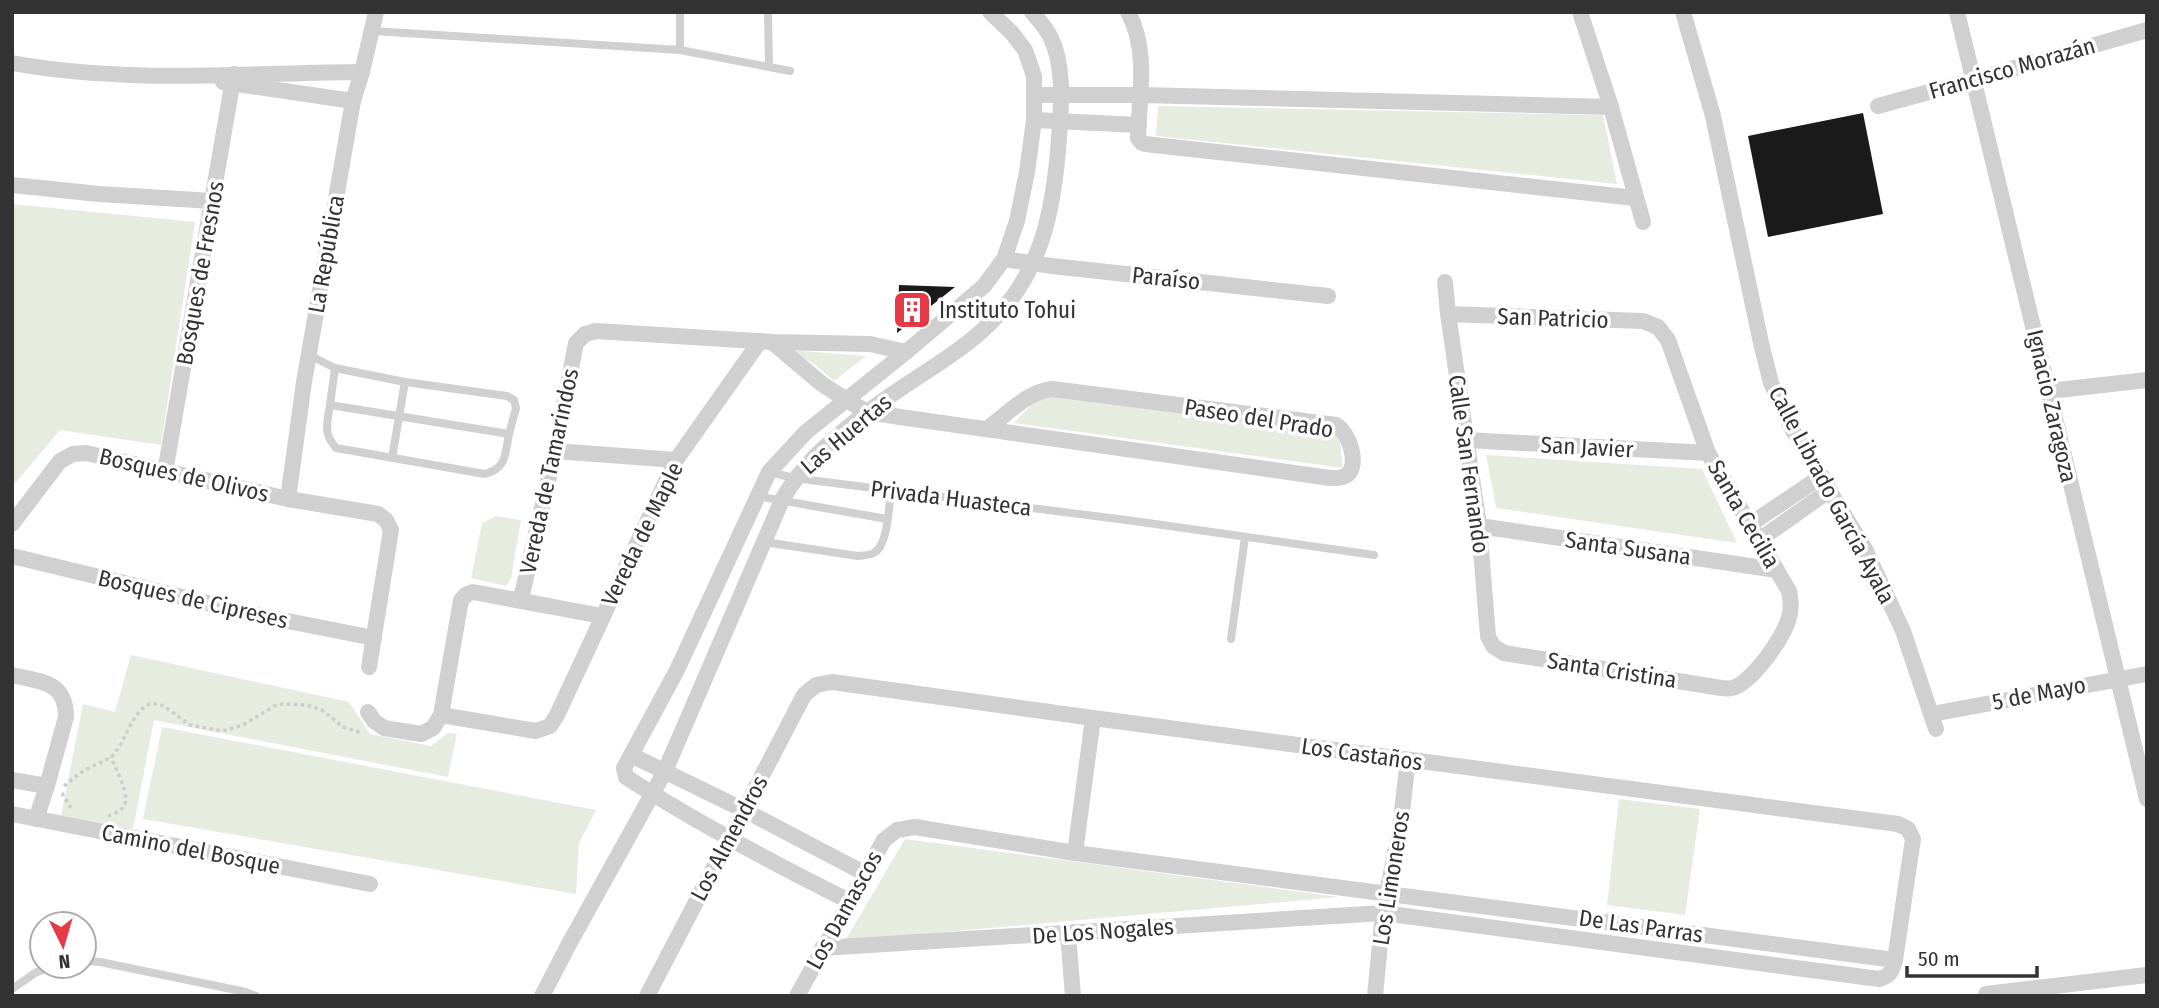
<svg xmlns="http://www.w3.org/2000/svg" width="2159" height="1008" font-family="'Fira Sans Condensed',sans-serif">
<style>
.green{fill:#e6ecdf}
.building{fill:#1a1a1a}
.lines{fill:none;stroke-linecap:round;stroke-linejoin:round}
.path{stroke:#cdcdcd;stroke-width:3.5;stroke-dasharray:3.5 3.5;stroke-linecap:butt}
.service{stroke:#d0d0d0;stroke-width:8}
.minor{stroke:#d0d0d0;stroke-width:16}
.labels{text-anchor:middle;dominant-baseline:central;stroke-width:7;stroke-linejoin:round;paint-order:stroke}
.street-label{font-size:23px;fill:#333;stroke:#fff}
.poi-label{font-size:23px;fill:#333;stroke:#fff;text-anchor:start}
</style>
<rect width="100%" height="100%" fill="#fff"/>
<g class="green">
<path d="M1158 106 1603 115 1617 184 1156 136Z"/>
<path d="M12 204 195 222 161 445 60 430 12 487Z"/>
<path d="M789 350 866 356 834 381 814 364Z"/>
<path d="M1041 395 1339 433 1343 468 1014 423Z"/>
<path d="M1486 455 1702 469 1737 543 1496 508Z"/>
<path d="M496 516 521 520 511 578 506 586 471 578 482 523Z"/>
<path d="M131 655 349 702 370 734 431 746 448 733 457 734 448 777 154 720 133 829 61 816 83 704 115 712Z"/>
<path d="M162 727 596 810 579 843 576 894 143 819Z"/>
<path d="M1619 799 1700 809 1685 915 1607 905Z"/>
<path d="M905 839 1339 897 845 941Z"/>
</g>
<g class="building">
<path d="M1863 113 1883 214 1768 237 1748 136Z"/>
<path d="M899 285 955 287 897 333Z"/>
</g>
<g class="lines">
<g class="path">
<path d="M64 786C72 780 79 773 87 769 95 764 105 762 112 756 127 741 131 710 152 703L164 706 190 725 222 731 243 725 276 705 282 704 307 705 322 710 343 727 362 733"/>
<path d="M62 793 72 810"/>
<path d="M108 816C113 814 120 812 123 807 132 797 115 768 111 757"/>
</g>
<g class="service">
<path d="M680 12V50L790 71"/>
<path d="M768 12 769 67"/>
<path d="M373 31 680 50"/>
<path d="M309 355 335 368 405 382 507 396 514 400 516 408 509 434 330 405 335 368"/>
<path d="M330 405C327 424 323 433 336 448L485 474C507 468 505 454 509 434"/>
<path d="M392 458 405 382"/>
<path d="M769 472 794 478 1134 521 1374 555"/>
<path d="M756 496 887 519"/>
<path d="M764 542 858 556C864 555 870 556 875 552 888 544 889 505 891 490"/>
<path d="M1231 639 1245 537"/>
<path d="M84 961 100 962 246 992 256 996"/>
<path d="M12 989 35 973 52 966"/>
</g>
<g class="minor">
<path d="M1128 12C1149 51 1139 96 1138 138L1141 142 1145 144 1635 198"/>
<path d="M1580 12 1611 107 1643 222"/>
<path d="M1683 12 1713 116 1761 343 1771 383 1792 429 1866 551 1903 631 1936 729"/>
<path d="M1957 12 2147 799"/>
<path d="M12 63C127 84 246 73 362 72"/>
<path d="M223 82 353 101"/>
<path d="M1034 95H1140L1611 107"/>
<path d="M1878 106 1973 80 2147 30"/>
<path d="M1034 120 1139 125"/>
<path d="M12 185 99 194 212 201"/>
<path d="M1004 259 1052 266 1328 296"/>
<path d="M1445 282 1448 314 1479 526 1488 636 1493 646 1504 653 1721 688C1725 688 1729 689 1732 688 1751 684 1785 636 1789 617 1792 608 1791 600 1789 591L1708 453 1668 340 1658 327 1643 321 1448 314"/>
<path d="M772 342 822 384 845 399 867 412 900 417 1330 478C1335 478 1342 479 1347 475 1360 465 1349 432 1336 425L1052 389C1027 392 1007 414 987 429"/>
<path d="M2049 391 2147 380"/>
<path d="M1467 440 1708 453"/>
<path d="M555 451 676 460"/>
<path d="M165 472 234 74"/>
<path d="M288 499 304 382 353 101 362 72 376 12"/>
<path d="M12 524 60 461 73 454 86 453 288 499 378 514 386 520 391 530 369 667"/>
<path d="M1749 525 1822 476"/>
<path d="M1479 526 1777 570"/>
<path d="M1759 540 1830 490"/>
<path d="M12 556 257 615 374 638"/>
<path d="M521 599 555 451 576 343 585 334 596 331 772 342 870 344 906 352"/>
<path d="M12 675C41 682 66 681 66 717L47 786 36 819"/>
<path d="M368 712 374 721 384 728 421 734 433 728 441 715 536 731 550 726 557 715 676 460 760 341"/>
<path d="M1932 714 2147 674"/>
<path d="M441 715 461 600 467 594 473 592 602 616"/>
<path d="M631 755 744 810 864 873"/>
<path d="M12 780 47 786"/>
<path d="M12 814 370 884"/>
<path d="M1075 853 1093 718"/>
<path d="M849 901C773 863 697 823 626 777L624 768 677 670 769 472 806 432 906 352 984 286 1004 259 1017 221 1027 172 1034 120V76L1025 50 1012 33 990 12"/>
<path d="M1068 934 1073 996"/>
<path d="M1986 994 2147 975"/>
<path d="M542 996 569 944 665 771 782 500C802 465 826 445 857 420 897 387 945 364 983 330 1041 278 1054 212 1059 138 1061 106 1065 68 1051 38 1047 29 1039 20 1032 12"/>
<path d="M647 996 804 695 816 685 832 682 1093 718 1898 824 1908 829 1913 839 1895 960C1892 970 1891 976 1879 979L1383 913 822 948"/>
<path d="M797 996 884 840 897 830 915 827 1075 853 1895 960"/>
<path d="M1375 996 1383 913 1400 828 1408 760"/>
</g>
</g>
<defs>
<symbol id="building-square" viewBox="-11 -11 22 22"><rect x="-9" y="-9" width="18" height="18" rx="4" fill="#e63946" stroke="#fff"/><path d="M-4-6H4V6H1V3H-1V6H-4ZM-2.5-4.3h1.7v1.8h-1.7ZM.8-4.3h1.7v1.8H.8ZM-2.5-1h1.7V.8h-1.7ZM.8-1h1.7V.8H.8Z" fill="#fff"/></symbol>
</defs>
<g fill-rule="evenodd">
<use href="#building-square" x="890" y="288" width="44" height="44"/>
</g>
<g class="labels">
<g class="street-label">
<text transform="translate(2012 68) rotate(-16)">Francisco Morazán</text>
<text transform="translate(326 254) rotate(-80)">La República</text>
<text transform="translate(200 273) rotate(-80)">Bosques de Fresnos</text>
<text transform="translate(1166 278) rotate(6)">Paraíso</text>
<text transform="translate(1553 318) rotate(2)">San Patricio</text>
<text transform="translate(2052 406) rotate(77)">Ignacio Zaragoza</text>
<text transform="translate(1259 418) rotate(9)">Paseo del Prado</text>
<text transform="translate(846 434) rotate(-40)">Las Huertas</text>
<text transform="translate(1587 447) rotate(3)">San Javier</text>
<text transform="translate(1469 464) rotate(82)">Calle San Fernando</text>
<text transform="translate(549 471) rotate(-78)">Vereda de Tamarindos</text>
<text transform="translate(184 475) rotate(13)">Bosques de Olivos</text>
<text transform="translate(1832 495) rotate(62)">Calle Librado García Ayala</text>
<text transform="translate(951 498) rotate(7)">Privada Huasteca</text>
<text transform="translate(1744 514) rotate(60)">Santa Cecilia</text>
<text transform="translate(642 534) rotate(-64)">Vereda de Maple</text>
<text transform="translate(1628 548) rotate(8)">Santa Susana</text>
<text transform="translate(193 599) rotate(13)">Bosques de Cipreses</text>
<text transform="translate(1612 670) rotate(9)">Santa Cristina</text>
<text transform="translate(2039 693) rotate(-11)">5 de Mayo</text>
<text transform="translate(1362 754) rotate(8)">Los Castaños</text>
<text transform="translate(729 838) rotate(-62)">Los Almendros</text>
<text transform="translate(191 849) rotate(11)">Camino del Bosque</text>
<text transform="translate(1391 878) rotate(-81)">Los Limoneros</text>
<text transform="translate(844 910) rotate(-61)">Los Damascos</text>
<text transform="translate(1641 926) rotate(8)">De Las Parras</text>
<text transform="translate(1103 931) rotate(-4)">De Los Nogales</text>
</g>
<g class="poi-label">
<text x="939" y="310">Instituto Tohui</text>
</g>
</g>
<rect width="2159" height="1008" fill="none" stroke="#333333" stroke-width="28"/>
<g transform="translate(63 945) rotate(175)"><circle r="33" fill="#ffffff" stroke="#adadad" stroke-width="2"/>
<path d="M0-5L12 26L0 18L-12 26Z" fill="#e63946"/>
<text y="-10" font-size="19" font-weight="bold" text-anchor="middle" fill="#333333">N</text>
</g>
<path d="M1907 966v10h130v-10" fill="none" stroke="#333333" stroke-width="3.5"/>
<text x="1918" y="966" font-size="21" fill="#333333" stroke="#ffffff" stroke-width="5" paint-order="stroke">50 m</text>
</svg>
